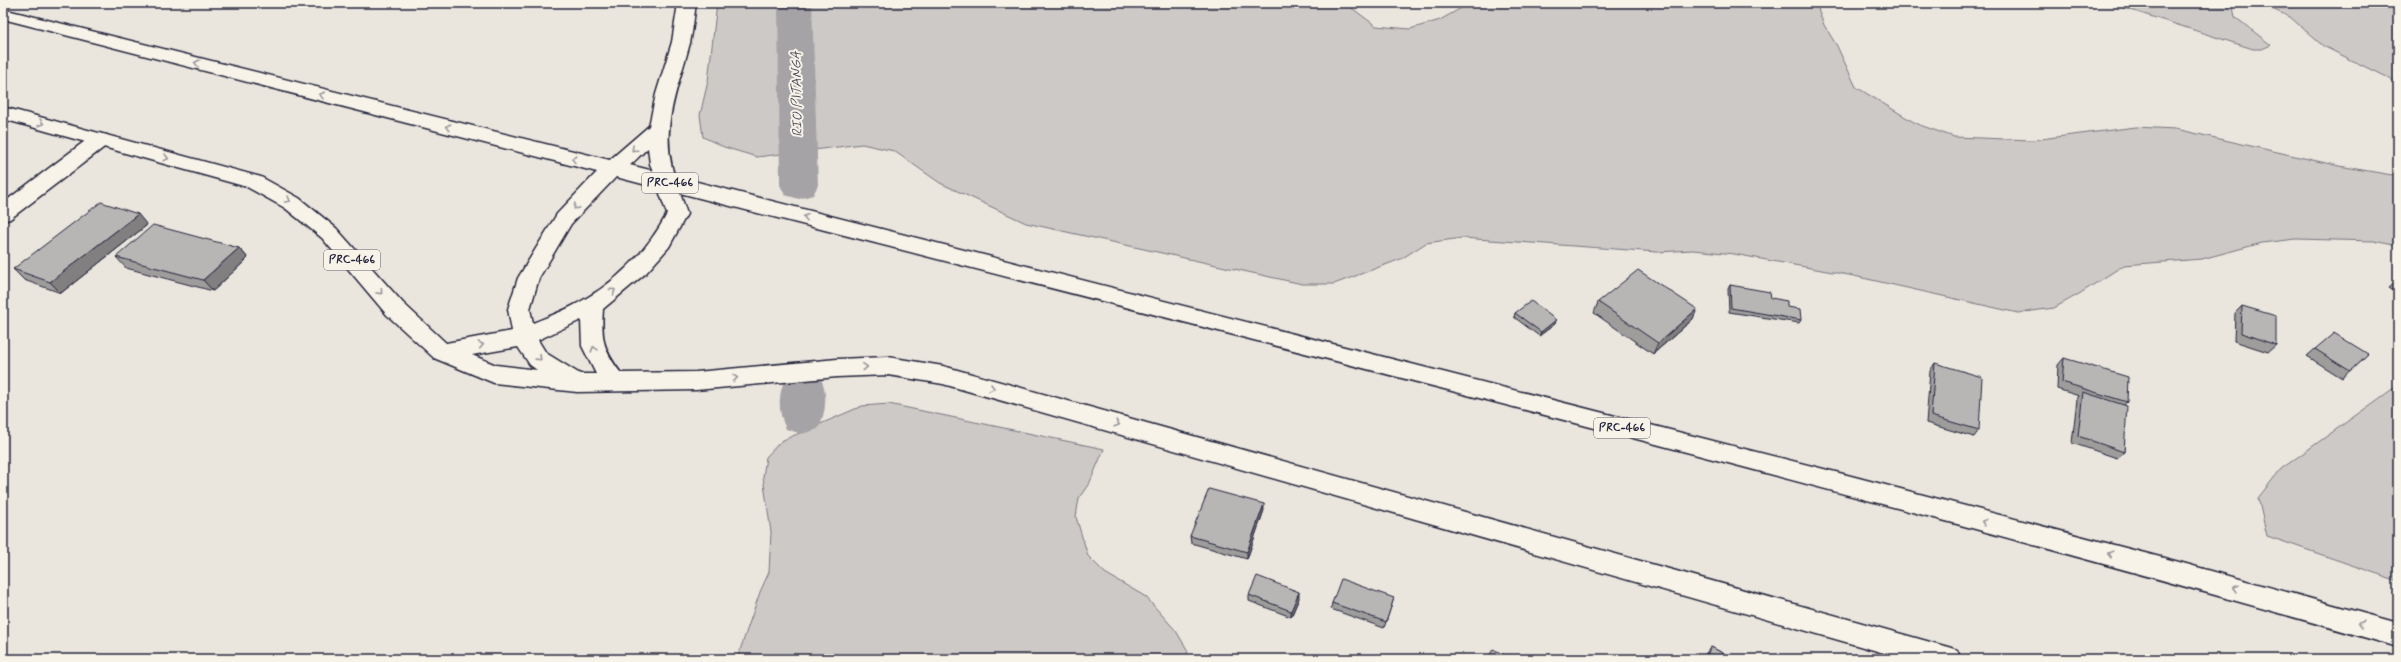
<svg xmlns="http://www.w3.org/2000/svg" width="2401" height="662" font-family="Mynerve,sans-serif">
<style>
.green{fill:#cdc9c6;stroke:#787680}
.lines{fill:none;stroke-linecap:round;stroke-linejoin:round}
.river{fill:#a6a3a6;fill-rule:evenodd}
.minor-casing{stroke:#22223b;stroke-width:3}
.secondary-casing{stroke:#22223b;stroke-width:3}
.trunk-casing{stroke:#22223b;stroke-width:3}
.minor{fill:#f7f3e8;fill-rule:evenodd}
.secondary{fill:#f7f3e8;fill-rule:evenodd}
.trunk{fill:#f7f3e8;fill-rule:evenodd}
.wall{fill:#9e9d9c;stroke:#22223b}
.shaded-wall{fill:#817f7f;stroke:#22223b}
.building{fill:#b8b6b5;stroke:#22223b}
.oneway{stroke:#97959a}
.labels{text-anchor:middle;dominant-baseline:central;stroke-width:4;stroke-linejoin:round;paint-order:stroke}
.shield{fill:#f7f3e8;stroke:#62616f;stroke-width:1}
.shield-label{font-size:12px;font-weight:bold;fill:#22223b}
.water-label{font-size:14px;font-style:italic;fill:#504f60;stroke:#f7f3e8}
</style>
<rect width="100%" height="100%" fill="#eae6de"/>
<filter id="ink" filterUnits="userSpaceOnUse"><feTurbulence type="fractalNoise" baseFrequency=".025" numOctaves="2"/><feDisplacementMap in="SourceGraphic" scale="8" xChannelSelector="R" yChannelSelector="G"/><feConvolveMatrix kernelMatrix="1 2 1 2 8 2 1 2 1" color-interpolation-filters="sRGB"/></filter>
<g filter="url(#ink)">
<g class="green">
<path d="M717 3H1345L1376 26 1410 29 1440 20 1463 7V3H1816L1824 25 1837 46 1856 87 1917 124 1954 137 2032 140 2136 127 2176 129 2339 166 2398 176V246L2374 241 2296 239 2262 243 2202 259 2124 265 2079 294 2054 308 2018 313 1854 276 1734 254 1693 250 1657 252 1462 238 1426 243 1401 259 1334 284H1302L1026 223 940 183 894 151 862 144 757 157 724 147 703 137 700 115 708 81Z"/>
<path d="M2109 3H2240L2233 7 2235 17 2271 45 2262 49H2253Z"/>
<path d="M2258 3H2398V83L2323 46 2290 17Z"/>
<path d="M2398 385V581L2267 536 2258 498 2281 469Z"/>
<path d="M889 404 1104 449 1090 482 1079 498 1076 517 1088 556 1105 573 1146 597 1176 631 1188 651 1185 659H737L760 592 769 572 771 532 763 477 766 457 781 441 862 406Z"/>
</g>
<g class="lines">
<g class="river">
<path d="M778 3H812L818 185 813 195 799 199 785 195 780 185Z"/>
<path d="M803 369 819 374C828 392 827 411 818 429L802 434 786 429C777 411 778 392 787 374Z"/>
</g>
<defs>
<path id="minor" d="M100 134 107 135 110 140 107 145 10 219 3 221V203L93 135Z"/>
<path id="secondary" d="M678 3H696C694 16 693 30 690 43 677 92 658 130 676 181L673 186 666 188 659 186 650 164 648 148C636 158 622 179 605 174L602 169 605 164 649 126 656 94 672 42Z"/>
<path id="trunk" d="M3 9 666 174 1851 476 2179 562 2398 623V647C1829 483 1254 341 680 193L687 214 669 247 646 273 603 309C601 338 603 350 621 373L696 372 837 359 888 357 943 366 1948 647 1957 650 1961 659H1905L943 384 888 375 837 377 696 390 577 392 494 383 434 358 387 315 322 238 285 208 247 187 3 119V107L261 177 299 198 336 228 403 303 446 343 512 331 508 309 518 278 557 214 597 172 3 19ZM616 177 658 188 667 214C648 249 620 279 585 299 569 309 550 316 533 323L530 309 539 278 571 224ZM581 320 582 346 596 374H580L546 353 538 340ZM518 347 530 365 537 370 496 365 472 355Z"/>
</defs>
<use href="#minor" class="minor-casing"/>
<use href="#secondary" class="secondary-casing"/>
<use href="#trunk" class="trunk-casing"/>
<use href="#minor" class="minor"/>
<use href="#secondary" class="secondary"/>
<use href="#trunk" class="trunk"/>
</g>
<g class="wall">
<path d="M147 225 61 293 24 280 13 269Z"/>
<path d="M239 248 248 258 213 291 126 268 116 257Z"/>
<path d="M2398 280V294L2389 288Z"/>
<path d="M1730 285 1787 307 1801 320 1799 323 1729 312 1728 289Z"/>
<path d="M1598 302 1693 319 1653 354 1594 313Z"/>
<path d="M2242 306 2276 345 2268 352 2234 341 2235 313Z"/>
<path d="M1515 313 1556 320 1555 324 1539 336 1514 317Z"/>
<path d="M2315 349 2368 354 2342 378 2307 356Z"/>
<path d="M2064 358 2127 402 2124 405V452L2117 458 2072 443 2077 399 2079 396 2057 389 2058 365Z"/>
<path d="M1935 363 1979 430 1974 437 1926 423 1930 371Z"/>
<path d="M1264 510 1247 559 1191 543 1190 536Z"/>
<path d="M1249 595 1299 598 1291 617 1249 601Z"/>
<path d="M1394 598 1384 628 1331 609 1332 603Z"/>
<path d="M1711 647 1734 659H1704L1706 653Z"/>
</g>
<g class="shaded-wall">
<path d="M138 214 147 225 61 293 50 282Z"/>
<path d="M239 248 248 258 213 291 203 280Z"/>
<path d="M1697 309 1693 319 1653 354 1658 343Z"/>
<path d="M1556 320 1555 324 1539 336 1541 332Z"/>
<path d="M1264 504V510L1247 559V552Z"/>
<path d="M1299 592V598L1291 617V611Z"/>
</g>
<g class="building">
<path d="M101 202 138 214 50 282 13 269Z"/>
<path d="M153 225 239 248 203 280 116 257Z"/>
<path d="M1638 270 1697 309 1658 343 1598 302Z"/>
<path d="M1730 285 1770 292 1771 298 1787 301V307L1800 309 1801 320 1731 308Z"/>
<path d="M1531 301 1556 320 1541 332 1515 313Z"/>
<path d="M2242 306 2276 316V345L2241 333Z"/>
<path d="M2334 333 2368 354 2350 371 2315 349Z"/>
<path d="M2064 358 2128 377 2127 402 2062 382Z"/>
<path d="M1935 363 1982 377 1979 430 1931 416Z"/>
<path d="M2083 392 2127 406 2124 452 2078 436Z"/>
<path d="M1209 489 1264 504 1247 552 1190 536Z"/>
<path d="M1257 576 1299 592 1291 611 1249 595Z"/>
<path d="M1341 579 1394 598 1386 622 1332 603Z"/>
<path d="M1711 647 1734 659H1705Z"/>
<path d="M1493 649 1512 659H1488Z"/>
</g>
<defs><path id="oneway-chevron" d="M-2-3.5L2.5 0L-2 3.5" fill="none" stroke-width="1.6" stroke-linecap="round" stroke-linejoin="round"/></defs>
<g class="oneway">
<use href="#oneway-chevron" transform="translate(197 63) rotate(-166)"/>
<use href="#oneway-chevron" transform="translate(322 95) rotate(-166)"/>
<use href="#oneway-chevron" transform="translate(41 123) rotate(16)"/>
<use href="#oneway-chevron" transform="translate(448 127) rotate(-166)"/>
<use href="#oneway-chevron" transform="translate(634 149) rotate(138)"/>
<use href="#oneway-chevron" transform="translate(166 158) rotate(15)"/>
<use href="#oneway-chevron" transform="translate(574 159) rotate(-166)"/>
<use href="#oneway-chevron" transform="translate(288 200) rotate(30)"/>
<use href="#oneway-chevron" transform="translate(576 207) rotate(133)"/>
<use href="#oneway-chevron" transform="translate(806 217) rotate(-166)"/>
<use href="#oneway-chevron" transform="translate(613 291) rotate(-37)"/>
<use href="#oneway-chevron" transform="translate(380 292) rotate(49)"/>
<use href="#oneway-chevron" transform="translate(481 345) rotate(-11)"/>
<use href="#oneway-chevron" transform="translate(594 349) rotate(-106)"/>
<use href="#oneway-chevron" transform="translate(539 358) rotate(44)"/>
<use href="#oneway-chevron" transform="translate(865 367) rotate(-2)"/>
<use href="#oneway-chevron" transform="translate(735 378) rotate(-5)"/>
<use href="#oneway-chevron" transform="translate(992 388) rotate(15)"/>
<use href="#oneway-chevron" transform="translate(1117 424) rotate(16)"/>
<use href="#oneway-chevron" transform="translate(1984 522) rotate(-165)"/>
<use href="#oneway-chevron" transform="translate(2110 554) rotate(-165)"/>
<use href="#oneway-chevron" transform="translate(2236 588) rotate(-164)"/>
<use href="#oneway-chevron" transform="translate(2361 624) rotate(-164)"/>
</g>
</g>
<g class="labels">
<g class="shield">
<rect x="642" y="173" width="56" height="20" rx="3"/>
<rect x="324" y="250" width="56" height="20" rx="3"/>
<rect x="1594" y="418" width="56" height="20" rx="3"/>
</g>
<g class="shield-label">
<text x="670" y="183">PRC-466</text>
<text x="352" y="260">PRC-466</text>
<text x="1622" y="428">PRC-466</text>
</g>
<g class="water-label">
<text transform="translate(797 94) rotate(-91)">RIO PITANGA</text>
</g>
</g>
<rect width="2401" height="662" fill="none" stroke="#f7f3e8" stroke-width="16"/>
<rect x="8" y="8" width="2385" height="646" fill="none" stroke="#22223b" stroke-width="1.5" filter="url(#ink)"/>
</svg>
